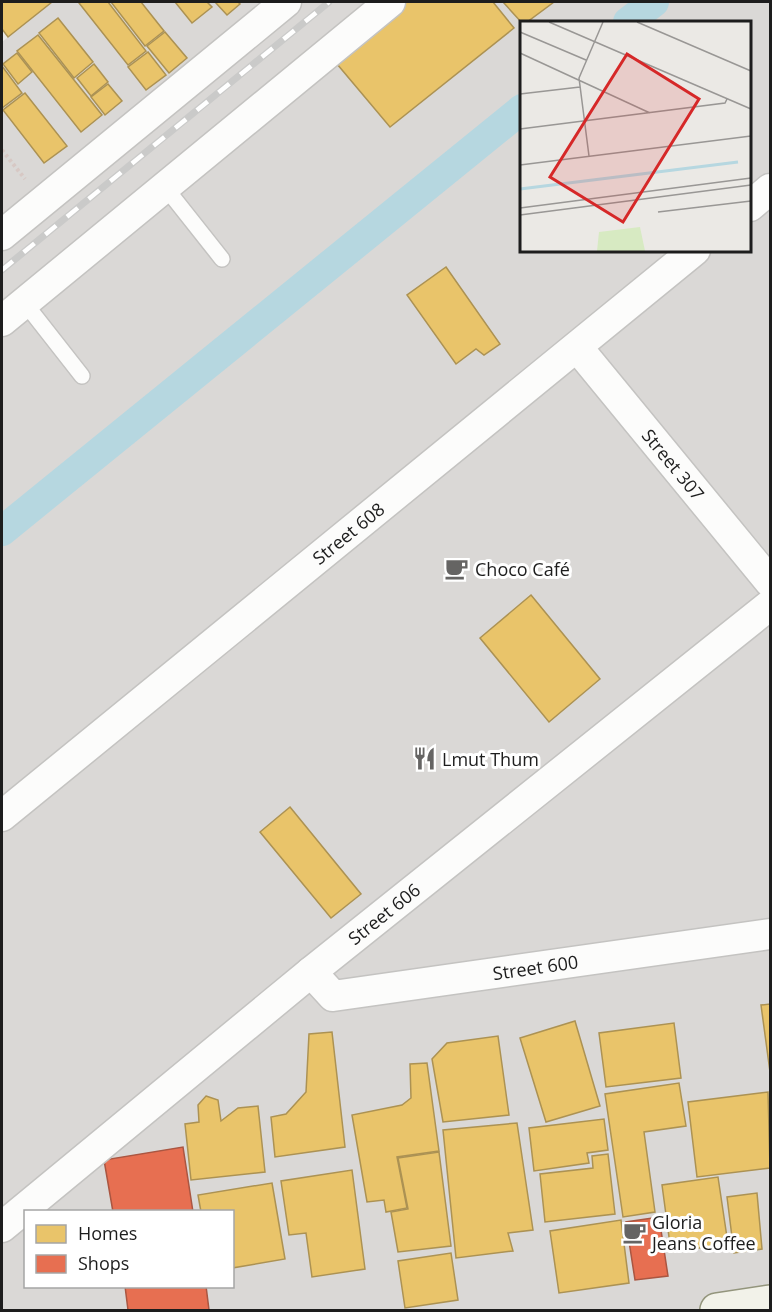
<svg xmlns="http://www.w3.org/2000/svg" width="772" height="1312" font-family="'Open Sans',sans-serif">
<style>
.residential{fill:#dad8d6;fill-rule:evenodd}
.homes{fill:#e9c46a;stroke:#ac9253;stroke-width:1.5}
.shops{fill:#e76f51;stroke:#aa5641;stroke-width:1.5}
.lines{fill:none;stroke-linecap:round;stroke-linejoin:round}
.canal{stroke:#b6d7e0;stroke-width:30}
.lane-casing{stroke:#c4c3c1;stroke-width:18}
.street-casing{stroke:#c4c3c1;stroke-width:33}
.secondary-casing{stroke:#93957c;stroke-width:36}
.path{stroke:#d7c8c4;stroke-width:4;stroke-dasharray:3 3;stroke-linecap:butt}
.lane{stroke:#fcfcfb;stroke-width:15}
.street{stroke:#fcfcfb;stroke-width:30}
.secondary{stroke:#f2f2e9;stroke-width:33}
.rail-casing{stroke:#cacac9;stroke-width:7}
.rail{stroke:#fff;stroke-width:4.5;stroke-dasharray:14;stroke-linecap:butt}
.labels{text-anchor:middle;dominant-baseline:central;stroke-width:6;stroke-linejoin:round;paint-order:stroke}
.street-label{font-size:18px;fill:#1d1d1d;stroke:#fff}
.poi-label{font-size:18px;fill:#1d1d1d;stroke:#fff;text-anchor:start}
.inset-river{fill:none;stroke:#b6d7e0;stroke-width:3}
.inset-road{fill:none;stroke:#999795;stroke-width:1.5}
.view{fill:#d62828;fill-opacity:0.15;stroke:#d62828;stroke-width:3}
.inset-edge{fill:none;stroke:#1d1d1d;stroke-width:3}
</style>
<rect width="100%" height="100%" fill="#ebe9e5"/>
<path class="residential" d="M52 2H770V1310H2V42ZM522 22H750V250H522ZM26 1212H232V1286H26Z"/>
<g class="homes">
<path d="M2 2H52L8 37 2 29Z"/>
<path d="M81 2H108L146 51 128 65 79 3Z"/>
<path d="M111 2H141L164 31 145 46Z"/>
<path d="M175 2H207L212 7 192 23Z"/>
<path d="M215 2H238L240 4 227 15Z"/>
<path d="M401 2H493L514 28 390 127 332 58Z"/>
<path d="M503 2H554L527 22 522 23Z"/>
<path d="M58 18 93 62 74 78 39 33Z"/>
<path d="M165 32 187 58 169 73 147 46Z"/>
<path d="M38 35 102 115 81 132 17 51Z"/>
<path d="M148 52 166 75 146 90 128 67Z"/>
<path d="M17 53 32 72 18 84 3 64Z"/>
<path d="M94 64 108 82 91 96 77 78Z"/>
<path d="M2 66 22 93 2 108Z"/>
<path d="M108 84 122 101 105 115 91 97Z"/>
<path d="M25 93 67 146 44 163 3 110Z"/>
<path d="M446 267 500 344 484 355 476 349 456 364 407 295Z"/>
<path d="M531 595 600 679 549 722 480 638Z"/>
<path d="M290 807 361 894 331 918 260 832Z"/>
<path d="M770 1004V1072L761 1005Z"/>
<path d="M575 1021 600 1106 546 1122 520 1038Z"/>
<path d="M674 1023 681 1078 606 1087 599 1033Z"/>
<path d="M332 1032 345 1147 275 1157 271 1117 286 1114 306 1092 309 1034Z"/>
<path d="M498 1036 509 1115 443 1122 432 1059 447 1043Z"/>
<path d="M427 1063 439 1151 397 1157 407 1208 386 1212 384 1200 367 1202 352 1115 402 1105 411 1098 410 1064Z"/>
<path d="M679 1083 686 1126 644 1132 655 1212 623 1217 605 1094Z"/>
<path d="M768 1092 770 1168 697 1177 688 1102Z"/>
<path d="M206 1096 218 1100 221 1121 238 1108 258 1106 265 1172 191 1180 185 1124 199 1122 198 1105Z"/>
<path d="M604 1119 608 1150 587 1153 589 1163 534 1171 529 1128Z"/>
<path d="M517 1123 533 1230 508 1233 513 1251 456 1258 443 1130Z"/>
<path d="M439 1152 451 1246 398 1252 391 1212 408 1209 398 1158Z"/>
<path d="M608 1154 615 1214 545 1222 540 1174 593 1168 592 1156Z"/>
<path d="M352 1170 365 1269 312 1277 306 1233 289 1235 281 1181Z"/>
<path d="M718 1177 728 1244 671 1252 662 1185Z"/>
<path d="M272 1183 285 1259 232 1268V1212H201L198 1195Z"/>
<path d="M757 1193 762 1249 734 1253 727 1197Z"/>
<path d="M621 1220 629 1283 559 1293 550 1231Z"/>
<path d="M451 1253 458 1300 405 1308 398 1261Z"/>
</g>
<g class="shops">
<path d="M183 1147 193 1212H113L104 1160Z"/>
<path d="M659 1217 668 1276 635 1280 626 1222Z"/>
<path d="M125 1286H206L209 1310H128Z"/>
</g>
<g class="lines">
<g class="canal">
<path d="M628 22 654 2"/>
<path d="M2 531 522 109"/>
</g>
<defs>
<g id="lane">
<path d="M165 187 222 259"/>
<path d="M24 302 82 376"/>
</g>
<g id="street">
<path d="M750 206 770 189"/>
<path d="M2 235 286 2"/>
<path d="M2 321 390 2"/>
<path id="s1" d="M577 347 770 582"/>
<path id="s2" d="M2 816 695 250"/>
<path id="s3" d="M311 972 333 996 770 934"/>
<path id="s4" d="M2 1227 311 972 770 605"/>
</g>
<path id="secondary" d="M717 1310 770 1302"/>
</defs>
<use href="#lane" class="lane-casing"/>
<use href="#street" class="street-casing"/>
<use href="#secondary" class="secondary-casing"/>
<path class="path" d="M2 150 25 179"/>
<use href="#lane" class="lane"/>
<use href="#street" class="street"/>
<use href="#secondary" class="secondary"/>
<defs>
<path id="rail" d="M2 270 329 2"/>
</defs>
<use href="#rail" class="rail-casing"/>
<use href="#rail" class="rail"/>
</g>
<defs>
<symbol id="cafe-bare" viewBox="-9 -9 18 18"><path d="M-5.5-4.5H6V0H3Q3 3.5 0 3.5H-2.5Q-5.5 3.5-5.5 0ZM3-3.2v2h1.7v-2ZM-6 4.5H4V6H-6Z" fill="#656463" stroke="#fff" stroke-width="2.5" paint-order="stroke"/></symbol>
<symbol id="restaurant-bare" viewBox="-9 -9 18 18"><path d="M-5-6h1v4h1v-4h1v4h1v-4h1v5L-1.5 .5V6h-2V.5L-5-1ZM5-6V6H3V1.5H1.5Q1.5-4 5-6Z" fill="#656463" stroke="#fff" stroke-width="2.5" paint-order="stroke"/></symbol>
</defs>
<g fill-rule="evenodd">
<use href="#cafe-bare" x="440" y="552" width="33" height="33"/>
<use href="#restaurant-bare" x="408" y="742" width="33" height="33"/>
<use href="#cafe-bare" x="618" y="1216" width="33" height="33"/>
</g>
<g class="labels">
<g class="street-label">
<text stroke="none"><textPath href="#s1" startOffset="152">Street 307</textPath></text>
<text stroke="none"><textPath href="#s2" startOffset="447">Street 608</textPath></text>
<text stroke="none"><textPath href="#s4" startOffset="494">Street 606</textPath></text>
<text stroke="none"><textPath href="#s3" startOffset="237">Street 600</textPath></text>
</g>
<g class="poi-label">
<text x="475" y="569">Choco Café</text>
<text x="442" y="759">Lmut Thum</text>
<text x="652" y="1222">Gloria<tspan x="652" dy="21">Jeans Coffee</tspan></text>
</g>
</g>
<g transform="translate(520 21)">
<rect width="231" height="231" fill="#ebe9e5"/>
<path d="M120 206 125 230H77L79 211Z" fill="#d7eac2"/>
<path class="inset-river" d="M0 168 218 141"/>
<path class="inset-road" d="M29 1 231 88M117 1 231 50M0 11 66 39M0 32 130 92M0 73 60 66M0 108 205 82 207 78M69 135 59 57 83 1M0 144 231 115M0 187 231 157M138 191 231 180M0 194 231 164"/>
<path class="view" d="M107 33 179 78 103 201 30 156Z"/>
<rect width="231" height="231" class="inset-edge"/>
</g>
<rect width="772" height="1312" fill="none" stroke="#1d1d1d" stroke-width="6"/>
<rect x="24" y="1210" width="210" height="78" fill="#ffffff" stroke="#a5a5a5" stroke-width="1.5"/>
<rect x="36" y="1225" width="30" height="18" fill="#e9c46a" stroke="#a5a5a5" stroke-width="1.5"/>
<text x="78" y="1240" font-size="18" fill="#1d1d1d">Homes</text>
<rect x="36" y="1255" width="30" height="18" fill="#e76f51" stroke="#a5a5a5" stroke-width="1.5"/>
<text x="78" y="1270" font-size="18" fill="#1d1d1d">Shops</text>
</svg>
